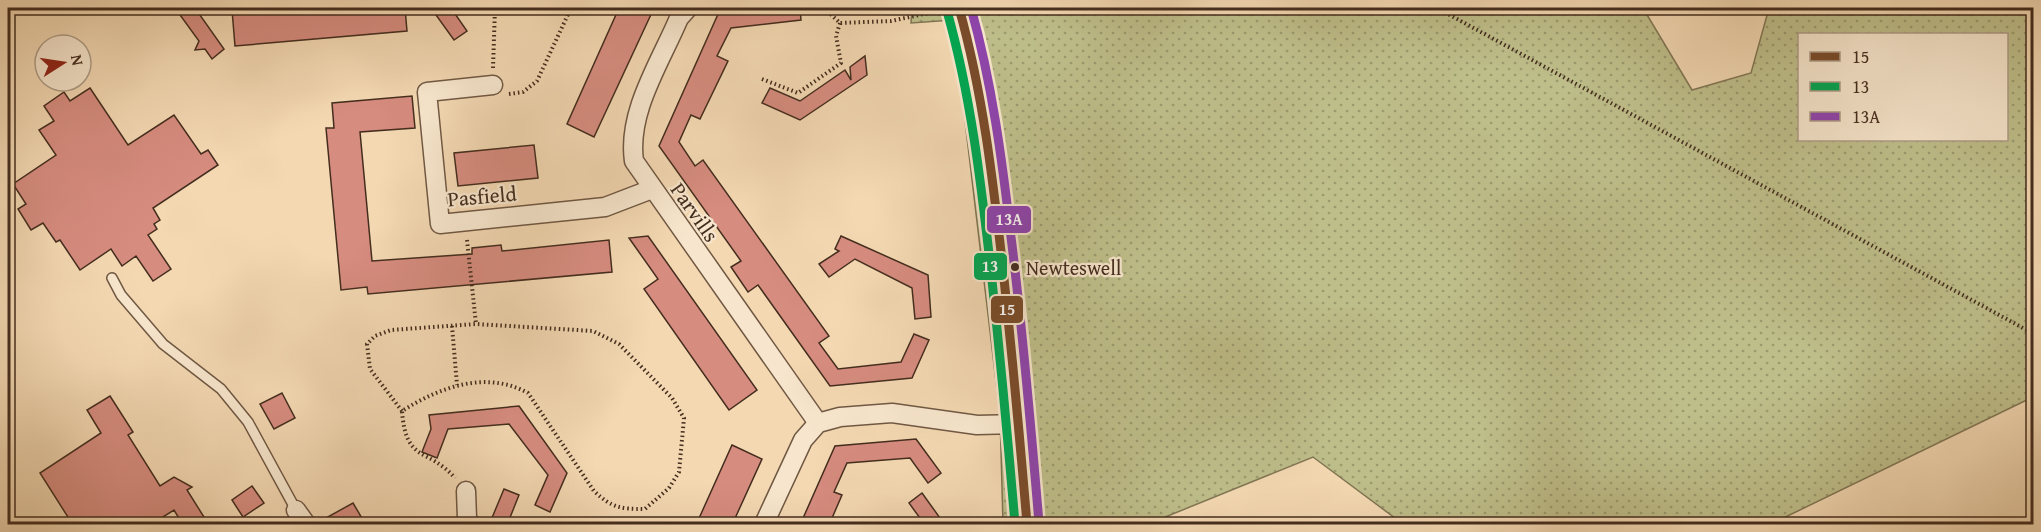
<svg xmlns="http://www.w3.org/2000/svg" width="2041" height="532" font-family="'Gentium Book Plus',serif">
<style>
.grass{fill:url(#grass-dots);stroke:#817654;stroke-width:1.5;fill-rule:evenodd}
.building{fill:#d68c7f;stroke:#442d1e;stroke-width:1.5}
.lines{fill:none;stroke-linecap:round;stroke-linejoin:round}
.service-casing{stroke:#705843;stroke-width:12}
.minor-casing{stroke:#705843;stroke-width:21}
.tertiary-casing{stroke:#705843;stroke-width:26}
.path{stroke:#442d1e;stroke-width:4;stroke-dasharray:1.5 3;stroke-linecap:butt}
.service{stroke:#f7e6cd;stroke-width:9}
.minor{stroke:#f7e6cd;stroke-width:18}
.tertiary{stroke:#f7e6cd;stroke-width:22}
.bus-1-casing{stroke:#f7e6cd;stroke-width:14}
.bus-2-casing{stroke:#f7e6cd;stroke-width:14}
.bus-3-casing{stroke:#f7e6cd;stroke-width:14}
.bus-1{stroke:#7a4b2a;stroke-width:9}
.bus-2{stroke:#00a651;stroke-width:9}
.bus-3{stroke:#8e44ad;stroke-width:9}
.bus-dot{fill:#442d1e;stroke:#f7e6cd;stroke-width:2}
.labels{text-anchor:middle;dominant-baseline:central;stroke-width:4.5;stroke-linejoin:round;paint-order:stroke}
.bus-label{font-size:20px;fill:#442d1e;stroke:#f7e6cd;text-anchor:start}
.street-label{font-size:21px;fill:#442d1e;stroke:#f7e6cd}
.line-badge{stroke:#f7e6cd;stroke-width:2}
.badge-label{font-size:16px;text-anchor:middle;font-weight:bold;fill:#fff}
</style>
<defs>
<pattern id="grass-dots" width="8" height="8" patternUnits="userSpaceOnUse" patternTransform="scale(1.5)"><rect width="8" height="8" fill="#bebe8a"/><path d="M2 2h.1M6 6h.1" fill="none" stroke="#9c9b70" stroke-width="1.8" stroke-linecap="round"/></pattern>
</defs>
<rect width="100%" height="100%" fill="#f3d8b2"/>
<filter id="stains"><feTurbulence type="fractalNoise" baseFrequency=".00333" numOctaves="4"/><feColorMatrix values="0 0 0 0 .2 0 0 0 0 .09 0 0 0 0 .02 0 0 0 .5 -.17"/></filter>
<radialGradient id="worn" r=".72"><stop offset=".6" stop-color="#630" stop-opacity="0"/><stop offset="1" stop-color="#630" stop-opacity=".3"/></radialGradient>
<path class="grass" d="M912 8H1643L1692 90 1751 73 1769 8H2033V397L1771 524H1403L1313 457 1148 524H1003L1000 415 953 20 911 23ZM1800 34H2006V140H1800Z"/>
<g class="building">
<path d="M175 8H195L224 49 212 59 205 49 195 50 199 41Z"/>
<path d="M258 8V13L327 8H405L407 31 235 46 232 10Z"/>
<path d="M431 8H451L467 31 454 40Z"/>
<path d="M619 8H654L594 137 567 124Z"/>
<path d="M774 8H800L801 20 731 28 717 56 728 61 700 119 691 115 679 142 695 166 703 160 829 336 819 343 838 369 901 362 914 334 929 340 912 378 830 386 758 285 748 292 731 267 741 261 659 146 719 12Z"/>
<path d="M865 56 867 75 800 120 762 103 770 88 800 101 845 70 851 80 850 67Z"/>
<path d="M90 88 128 145 174 115 201 154 208 150 218 165 153 208 160 220 154 224 157 229 148 235 171 269 153 281 136 256 122 266 111 249 80 270 60 240 56 242 43 223 31 230 18 209 26 204 13 184 56 155 39 130 54 121 44 106 64 92 70 101Z"/>
<path d="M412 96 415 128 360 132 372 261 472 254V248L501 245 502 251 609 240 612 272 368 294 367 287 341 290 326 128H334L332 103Z"/>
<path d="M534 145 538 178 458 186 454 153Z"/>
<path d="M648 236 757 390 729 410 644 289 658 279 629 238Z"/>
<path d="M841 236 928 275 931 317 915 319 912 288 855 259 829 277 819 264 839 251 835 249Z"/>
<path d="M282 393 295 418 274 429 260 404Z"/>
<path d="M110 396 133 432 128 435 160 486 174 477 192 487 187 490 209 525H183L174 510 150 525H73L40 473 101 433 87 410Z"/>
<path d="M519 406 567 473 550 512 535 505 548 475 509 424 448 429 437 458 422 452 431 429 429 415Z"/>
<path d="M916 439 941 473 928 483 910 458 847 463 834 492 842 495 829 525H800L835 446Z"/>
<path d="M732 445 762 459 732 525H696Z"/>
<path d="M252 486 264 503 243 517 232 500Z"/>
<path d="M504 489 519 495 507 525H489Z"/>
<path d="M922 493 945 525H925L909 503Z"/>
<path d="M353 503 366 525H317V523Z"/>
</g>
<g class="lines">
<defs>
<path id="service" d="M112 278 121 295 163 344 221 389 248 422 296 510"/>
<g id="minor">
<path d="M688 8 679 18C660 63 627 112 634 161L818 423"/>
<path d="M493 85 427 92 440 224 605 207 652 189"/>
<path d="M466 491 467 518 470 524"/>
<path d="M296 510 306 524"/>
<path d="M764 524 803 440 818 423 840 417 892 413 977 425 1020 424"/>
</g>
<path id="tertiary" d="M959 8C983 87 991 171 1001 253 1011 344 1020 434 1027 524"/>
</defs>
<use href="#service" class="service-casing"/>
<use href="#minor" class="minor-casing"/>
<use href="#tertiary" class="tertiary-casing"/>
<g class="path">
<path d="M824 8 840 23 891 21 938 11"/>
<path d="M1437 8 2034 334"/>
<path d="M493 68 495 8"/>
<path d="M762 79 798 93 841 63 836 36 840 23"/>
<path d="M509 94 523 92 537 81 571 8"/>
<path d="M467 240 476 324"/>
<path d="M452 326 457 385"/>
<path d="M402 411 370 369 367 344 375 336 391 330 476 324 593 331 619 344 672 398 684 418 679 472 669 488 645 509C621 509 612 508 594 491L528 393C486 370 440 387 402 411 406 464 428 447 455 478"/>
</g>
<use href="#service" class="service"/>
<use href="#minor" class="minor"/>
<use href="#tertiary" class="tertiary"/>
<defs>
<path id="bus-1" d="M959 8C983 93 993 181 1003 269 1012 354 1020 439 1027 524"/>
<path id="bus-2" d="M947 11C971 96 981 183 991 271 1000 355 1008 440 1015 524"/>
<path id="bus-3" d="M971 8C992 83 1002 159 1011 237 1023 332 1031 427 1039 523"/>
</defs>
<use href="#bus-1" class="bus-1-casing"/>
<use href="#bus-2" class="bus-2-casing"/>
<use href="#bus-3" class="bus-3-casing"/>
<use href="#bus-1" class="bus-1"/>
<use href="#bus-2" class="bus-2"/>
<use href="#bus-3" class="bus-3"/>
</g>
<circle class="bus-dot" cx="1015" cy="267" r="5"/>
<g class="labels">
<g class="bus-label">
<text x="1026" y="267">Newteswell</text>
</g>
<g class="street-label">
<text transform="translate(482 196) rotate(-5)">Pasfield</text>
<text transform="translate(695 212) rotate(55)">Parvills</text>
</g>
</g>
<g class="line-badge">
<rect x="986" y="205" width="46" height="29" rx="6" fill="#8e44ad"/>
<rect x="973" y="252" width="35" height="29" rx="6" fill="#00a651"/>
<rect x="990" y="295" width="34" height="29" rx="6" fill="#7a4b2a"/>
</g>
<g class="badge-label">
<text x="1009" y="225">13A</text>
<text x="990" y="272">13</text>
<text x="1007" y="315">15</text>
</g>
<rect width="2041" height="532" fill="none" stroke="#f3d8b2" stroke-width="30"/>
<rect x="9" y="9" width="2023" height="514" fill="none" stroke="#442d1e" stroke-width="3"/>
<rect x="15" y="15" width="2011" height="502" fill="none" stroke="#442d1e" stroke-width="1.5"/>
<rect x="1798" y="33" width="210" height="108" fill="#f7e6cd" stroke="#af9c87" stroke-width="1.5"/>
<rect x="1810" y="52" width="30" height="9" fill="#7a4b2a" stroke="#af9c87" stroke-width="1.5"/>
<text x="1852" y="63" font-size="18" fill="#442d1e">15</text>
<rect x="1810" y="82" width="30" height="9" fill="#00a651" stroke="#af9c87" stroke-width="1.5"/>
<text x="1852" y="93" font-size="18" fill="#442d1e">13</text>
<rect x="1810" y="112" width="30" height="9" fill="#8e44ad" stroke="#af9c87" stroke-width="1.5"/>
<text x="1852" y="123" font-size="18" fill="#442d1e">13A</text>
<g transform="translate(63 63) rotate(78)"><circle r="28" fill="#f7e6cd" stroke="#af9c87" stroke-width="1.5"/>
<path d="M0-4.5L10 22L0 15L-10 22Z" fill="#8f2418"/>
<text y="-9" font-size="16" font-weight="bold" text-anchor="middle" fill="#442d1e">N</text>
</g>
<rect width="100%" height="100%" filter="url(#stains)"/>
<rect width="100%" height="100%" fill="url(#worn)"/>
</svg>
